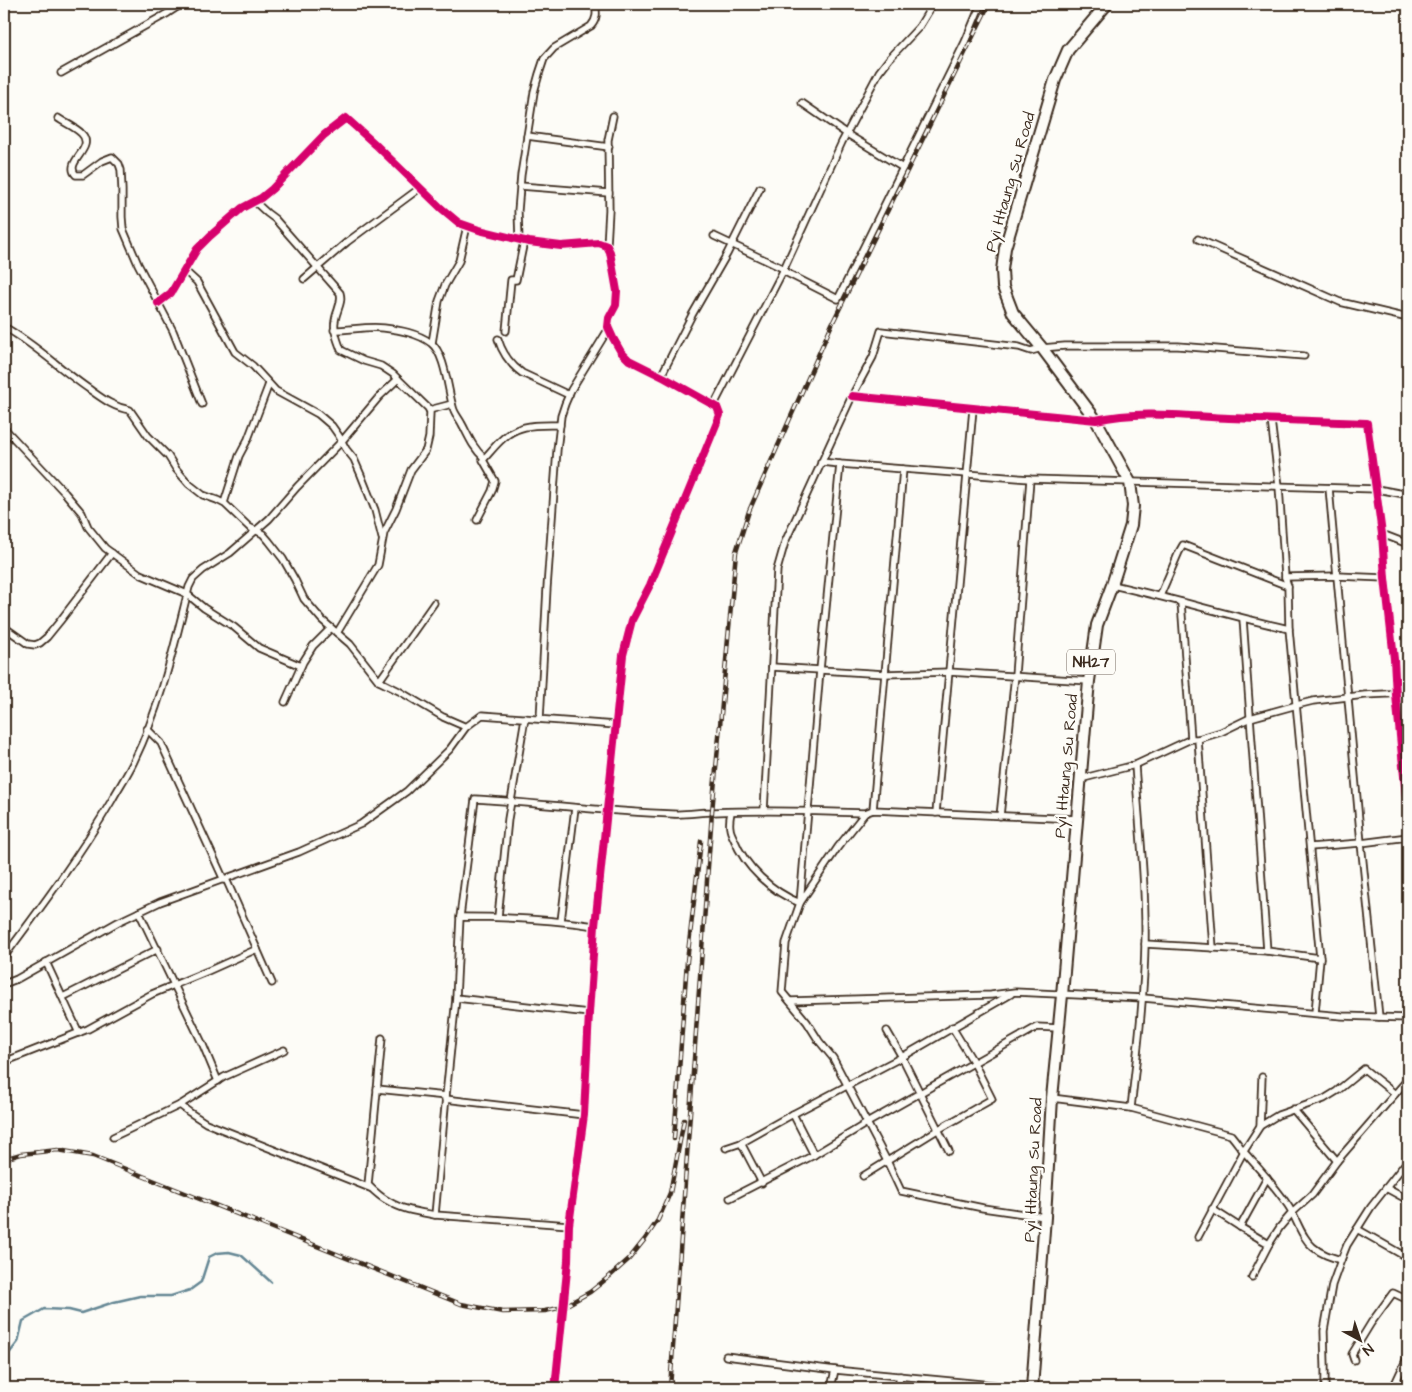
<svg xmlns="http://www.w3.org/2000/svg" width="1412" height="1392" font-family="'Architects Daughter',sans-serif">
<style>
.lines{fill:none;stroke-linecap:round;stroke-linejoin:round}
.stream{stroke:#658794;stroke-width:2.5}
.street-casing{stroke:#3b2a1e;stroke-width:9}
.highway-casing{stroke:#3b2a1e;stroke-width:14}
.street{stroke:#fdfcf7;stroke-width:5.5}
.highway{stroke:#fdfcf7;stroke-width:10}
.rail-casing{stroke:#3b2a1e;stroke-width:4.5}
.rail{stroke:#fdfcf7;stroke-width:2.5;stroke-dasharray:8;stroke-linecap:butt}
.cycleway-casing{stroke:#fdfcf7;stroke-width:11}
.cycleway{stroke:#d6006c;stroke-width:8}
.labels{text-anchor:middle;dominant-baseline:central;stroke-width:5;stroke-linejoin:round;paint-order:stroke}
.shield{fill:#fdfcf7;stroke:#75695f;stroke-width:1}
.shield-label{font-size:15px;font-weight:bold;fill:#3b2a1e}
.street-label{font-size:16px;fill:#3b2a1e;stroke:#fdfcf7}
</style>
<rect width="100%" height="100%" fill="#fdfcf7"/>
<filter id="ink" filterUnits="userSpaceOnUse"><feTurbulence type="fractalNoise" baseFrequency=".02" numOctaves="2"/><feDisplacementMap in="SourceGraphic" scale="10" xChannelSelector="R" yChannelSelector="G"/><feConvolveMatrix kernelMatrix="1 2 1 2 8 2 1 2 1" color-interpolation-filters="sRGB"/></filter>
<g filter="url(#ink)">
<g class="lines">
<path class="stream" d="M4 1360 18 1342 23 1321 44 1309 69 1310 81 1313 114 1302 140 1296H171L190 1290 201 1282 209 1257 217 1253 229 1252 241 1255 271 1282"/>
<defs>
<g id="street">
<path d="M61 73 168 13 182 4"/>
<path d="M802 103 847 134 903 168"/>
<path d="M58 118C65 123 75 127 81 133 97 148 63 162 76 175H83L102 161 112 157 119 164 121 170 122 190V217L123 229 138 264 173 331 202 404"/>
<path d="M527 136 609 147"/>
<path d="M520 186 609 193"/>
<path d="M254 201 267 213 275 219 340 293C343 303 336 311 335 321 333 331 338 341 341 350L364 361 381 366 393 374 429 409 430 412 429 437 426 450 411 470 396 509 384 533 378 565 337 633"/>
<path d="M714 236 784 269"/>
<path d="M1198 239 1340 302 1408 318"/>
<path d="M519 240 518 211 521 175 534 92 539 74 544 59 554 48 591 26C597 19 597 13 595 4"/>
<path d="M607 246 609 210 608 140 613 116"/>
<path d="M185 271 197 282 235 352 253 366 276 391 318 414 332 426 339 436 346 449 354 459 361 475 375 510 382 538"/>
<path d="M783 271 842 142 879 72 889 59 919 27 933 4"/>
<path d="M304 279 347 242 420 188"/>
<path d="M158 303 171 293 197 249 210 236 242 208 261 198 272 189 324 135 346 118 376 145 441 208 459 223 479 230 529 242 561 246 599 243 607 246 610 252 617 291 616 305 609 318 608 327 613 338 621 352 629 360 665 378 717 407 720 415 650 585 632 620 623 655 595 926 589 1013 584 1115 569 1225 568 1261 555 1388"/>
<path d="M4 327C34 343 61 370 89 389 103 399 113 407 130 410L148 436 168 456 176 469 189 484 203 495 217 500 225 504 249 527 263 534 269 541 283 559 295 580 304 599 322 620 350 644 379 681 399 691 443 717 466 727"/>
<path d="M334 330C351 330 367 326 384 328 399 330 418 333 431 343 445 353 448 391 453 407 454 413 459 418 462 424 469 437 473 448 484 458"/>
<path d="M506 331 511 280H516L524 241"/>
<path d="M498 339C502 352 511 365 522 373L569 395"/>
<path d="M432 343 439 301 445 285 459 261 467 226"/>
<path d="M661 376 692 315 727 254 760 188"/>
<path d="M852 396 1096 420C1139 410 1185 416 1229 418 1275 420 1321 421 1367 423L1382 534 1385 578 1394 659 1396 695 1408 817"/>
<path d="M714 405 783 271 838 299 965 42 981 4"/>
<path d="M429 410 452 404"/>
<path d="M1271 420 1279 486 1285 577 1288 586 1289 629 1320 958 1315 1013"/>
<path d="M4 428 65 493 82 513 88 527 105 548 140 574 187 594 204 608 234 627 259 648 301 666"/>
<path d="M821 462 840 464 1030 479 1377 489 1404 494 1408 496"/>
<path d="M1329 488 1361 843 1379 1017"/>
<path d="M224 503 239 456 248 439 269 384"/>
<path d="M477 520 492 491 495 481 483 460C492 450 503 435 516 430 529 424 546 425 560 425"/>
<path d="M1382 534 1408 544"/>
<path d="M1285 577 1337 576 1385 578"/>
<path d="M1112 585C1172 598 1230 616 1289 629"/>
<path d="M1160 596 1179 552 1183 545 1288 586"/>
<path d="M1181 602 1191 739"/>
<path d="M1243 619 1267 951"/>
<path d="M4 627 28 644 35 645 40 643 47 637 60 621 112 553"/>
<path d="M772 667 885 674 949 672 1089 681"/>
<path d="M379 681 434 603"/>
<path d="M285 702 303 662 313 646 331 628"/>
<path d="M540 719 547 588 557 450 561 416 565 404 571 390 609 328"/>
<path d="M147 729 161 743 224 880"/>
<path d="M1198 739 1213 948"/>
<path d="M1080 779 1135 765 1191 739H1198L1221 732 1250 718 1297 705 1313 701 1365 695 1408 693"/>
<path d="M873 810 903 469"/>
<path d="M764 811 777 570 785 542 852 396 873 357 881 331 1019 347 1031 351 1042 348 1065 346H1178L1304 356"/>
<path d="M731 812C730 817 729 823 730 828 730 831 732 835 734 839 745 867 772 892 800 903L820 670 840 464"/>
<path d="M865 813 838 847 800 903 786 943 782 992 807 1022 819 1041 833 1058 887 1161 901 1191 983 1208 1045 1217"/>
<path d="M936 813 973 409"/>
<path d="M1000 816 1015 675 1030 479"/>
<path d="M1310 847 1361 843 1408 837"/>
<path d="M226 879 272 983"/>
<path d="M139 912 203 1045 218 1081"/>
<path d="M460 917 475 799C541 803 606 812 672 814 686 815 700 812 713 812 764 810 814 811 865 813L873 810 1077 819"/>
<path d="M498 917 508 819 525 718"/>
<path d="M561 921 575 808"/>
<path d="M1145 944 1267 951 1320 958"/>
<path d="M4 957C42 906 80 855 112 800 119 787 128 774 134 761 161 706 174 646 189 587L193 579 203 570 230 553 269 519 297 487 342 441 379 397 398 379"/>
<path d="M46 962 79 1033"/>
<path d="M4 984 17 979 118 922 160 902 299 852 361 824 407 791 450 749 466 727 482 715 616 725"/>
<path d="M63 997 158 949"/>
<path d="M456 998 589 1013"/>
<path d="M790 1001 991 995 1015 992 1143 998 1342 1016 1408 1018"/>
<path d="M887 1031 902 1057 949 1151"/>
<path d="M382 1038 368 1185C374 1191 380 1197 388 1201 402 1210 419 1212 435 1215L569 1225"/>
<path d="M4 1062 88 1029 152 994 208 971 257 949"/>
<path d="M377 1089 446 1096"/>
<path d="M1052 1098 1131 1108 1231 1135C1236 1141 1240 1147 1245 1153 1260 1170 1275 1186 1287 1204 1297 1218 1300 1236 1313 1247 1321 1254 1331 1257 1341 1260"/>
<path d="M445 1099 584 1115"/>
<path d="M180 1105 189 1112 206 1123 370 1188"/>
<path d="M1131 1108C1137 1054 1144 999 1145 944 1146 885 1139 824 1135 765"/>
<path d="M1293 1109 1337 1161"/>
<path d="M793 1114 814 1155"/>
<path d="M1260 1126 1278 1115 1324 1099 1337 1091 1364 1069 1395 1094"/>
<path d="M113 1137 180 1105 224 1077 284 1050"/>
<path d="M741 1143 762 1183"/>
<path d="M726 1148 741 1143 793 1114 902 1057 1011 994"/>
<path d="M863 1176 939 1129 992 1099 974 1063 952 1027"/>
<path d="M1386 1188 1408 1200"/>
<path d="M730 1198 814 1155 867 1123 1037 1027 1059 1028"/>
<path d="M1212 1209 1240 1227 1269 1244"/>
<path d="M435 1215 446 1096 456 998 460 917C505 917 550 919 595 926"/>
<path d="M1240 1227 1267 1178"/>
<path d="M1357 1229 1408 1258"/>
<path d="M1198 1237 1244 1151 1260 1126 1262 1077"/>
<path d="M1252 1277 1269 1244 1280 1227 1292 1213 1312 1195 1337 1161 1408 1079"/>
<path d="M726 1356 835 1370 831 1388"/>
<path d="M1354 1360 1352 1354 1371 1323 1393 1293 1408 1300"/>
<path d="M835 1370 1025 1388"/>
<path d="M898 1388 900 1376"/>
<path d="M1325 1388V1366L1324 1331 1332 1285 1341 1260 1347 1245 1371 1207 1408 1160"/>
<path d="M1393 1388 1408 1356"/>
</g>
<path id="highway" d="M1032 1388 1045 1217 1052 1098 1062 995 1089 681 1097 625 1112 585 1131 525 1133 506 1130 482 1096 420 1042 348 1013 313 1003 287 1002 270 1005 248 1055 80 1068 50 1107 4"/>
</defs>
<use href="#street" class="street-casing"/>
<use href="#highway" class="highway-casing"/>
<use href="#street" class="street"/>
<use href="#highway" class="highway"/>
<defs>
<g id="rail">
<path d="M674 1139 687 961 701 841"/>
<path d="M4 1159 21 1154 58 1150 93 1156 461 1304 503 1312 545 1311 563 1307 590 1292 610 1276 629 1259 645 1239 658 1220 670 1193 684 1120"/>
<path d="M670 1388 712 812 736 552 749 511 832 324 989 4"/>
</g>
</defs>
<use href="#rail" class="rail-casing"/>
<use href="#rail" class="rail"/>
<defs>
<g id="cycleway">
<path d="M158 303 171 293 197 249 210 236 242 208 261 198 272 189 324 135 346 118 376 145 441 208 459 223 479 230 529 242 561 246 599 243 607 246 610 252 617 291 616 305 609 318 608 327 613 338 621 352 629 360 665 378 717 407 720 415 650 585 632 620 623 655 595 926 589 1013 584 1115 569 1225 568 1261 555 1388"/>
<path d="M852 396 1096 420C1139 410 1185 416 1229 418 1275 420 1321 421 1367 423L1382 534 1385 578 1394 659 1396 695 1408 817"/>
</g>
</defs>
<use href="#cycleway" class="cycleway-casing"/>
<use href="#cycleway" class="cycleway"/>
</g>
</g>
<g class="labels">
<rect class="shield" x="1067" y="649.5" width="48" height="25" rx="4"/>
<g class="shield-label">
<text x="1091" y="662">NH27</text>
</g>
<g class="street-label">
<text transform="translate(1010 182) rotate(-74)">Pyi Htaung Su Road</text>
<text transform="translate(1066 766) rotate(-85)">Pyi Htaung Su Road</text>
<text transform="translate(1033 1170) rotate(-87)">Pyi Htaung Su Road</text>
</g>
</g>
<rect width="1412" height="1392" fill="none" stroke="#fdfcf7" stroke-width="20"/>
<rect x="10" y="10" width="1392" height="1372" fill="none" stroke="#3b2a1e" stroke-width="2" filter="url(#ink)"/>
<g transform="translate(1360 1340) rotate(140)" stroke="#fdfcf7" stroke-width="4" paint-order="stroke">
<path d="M0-4L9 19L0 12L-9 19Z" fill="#3b2a1e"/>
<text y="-8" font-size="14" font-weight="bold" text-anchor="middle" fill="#3b2a1e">N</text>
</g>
</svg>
